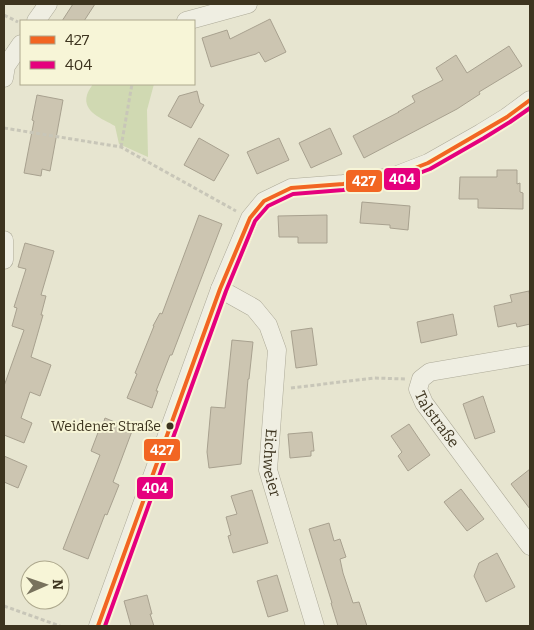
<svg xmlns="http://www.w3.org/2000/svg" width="534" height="630" font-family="Bitter,serif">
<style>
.green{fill:#d0d9b2}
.building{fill:#ccc5b1;stroke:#a8a18f}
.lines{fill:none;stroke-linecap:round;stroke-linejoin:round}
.minor-casing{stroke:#adaa98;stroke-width:19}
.path{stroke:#c8c6b8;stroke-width:3;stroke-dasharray:4 2.5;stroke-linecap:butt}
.minor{stroke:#efeee2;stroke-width:18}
.bus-1-casing{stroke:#f7f5d7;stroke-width:8}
.bus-2-casing{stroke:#f7f5d7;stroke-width:8}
.bus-1{stroke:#f26522;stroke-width:4}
.bus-2{stroke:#e5007d;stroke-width:4}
.bus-dot{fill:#3d341f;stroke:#f7f5d7;stroke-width:2}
.labels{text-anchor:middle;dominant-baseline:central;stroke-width:4;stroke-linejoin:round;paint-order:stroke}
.bus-label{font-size:14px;fill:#3d341f;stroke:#f7f5d7;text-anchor:end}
.street-label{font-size:15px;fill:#3d341f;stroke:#f7f5d7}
.line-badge{stroke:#f7f5d7;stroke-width:2}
.badge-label{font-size:14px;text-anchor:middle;font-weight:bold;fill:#fff}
</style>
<rect width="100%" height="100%" fill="#e7e5d0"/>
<path class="green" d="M93 84H154L147 110 148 157 119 144 115 126C103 119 82 112 87 95 88 91 91 87 93 84Z"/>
<g class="building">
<path d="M73 4H95L84 21H62Z"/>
<path d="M270 19 286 52 265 62 259 52 256 54 211 67 202 38 227 30 230 39Z"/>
<path d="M509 46 522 66 479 92 480 94 457 109 364 158 353 136 399 112H398L415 102 412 96 443 80 436 68 456 55 467 73Z"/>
<path d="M197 91 200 103 204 105 191 128 168 116 179 96Z"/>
<path d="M37 95 63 100 50 171 42 169 41 176 24 173 34 121 32 120Z"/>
<path d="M330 128 342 154 311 168 299 143Z"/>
<path d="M199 138 229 155 214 181 184 165Z"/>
<path d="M279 138 289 160 257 174 247 152Z"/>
<path d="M497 170H517V184L520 183V192L523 193V209L478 208V199H459L460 177H497Z"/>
<path d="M362 202 410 206 408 230 390 228V225L360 223Z"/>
<path d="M199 215 222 224 172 355H170L156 391H158L152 408 127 398 137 374 135 373 154 326H153L160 313 162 314Z"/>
<path d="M327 215V243H298V237H279L278 216Z"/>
<path d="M25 243 54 251 41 295 46 296 41 315H43L31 357 51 365 40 396 30 392 21 418 32 423 24 443 4 435V386L24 330 12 326 17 308 14 307 26 269 18 267Z"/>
<path d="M529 291 530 298V324L517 327 516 323 498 327 494 306 512 302 510 295Z"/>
<path d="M453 314 457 335 421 343 417 322Z"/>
<path d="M312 328 317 365 296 368 291 331Z"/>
<path d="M232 340 253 342 249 379H248L241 464 209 468 207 452 211 407 225 408Z"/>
<path d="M483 396 495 432 475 439 463 404Z"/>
<path d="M105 418 122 425 121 427 132 431 113 482 119 485 107 515 105 514 88 559 63 549 100 455 91 451 99 430H101Z"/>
<path d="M409 424 430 455 408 471 398 456 402 452 391 436Z"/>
<path d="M312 432 314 451H311V456L290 458 288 434Z"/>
<path d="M4 456 27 466 18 488 4 482Z"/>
<path d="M530 469V509L511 484Z"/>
<path d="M461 489 484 519 467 531 444 502Z"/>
<path d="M252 490 268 543 233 553 228 536 231 535 226 517 237 514 231 496Z"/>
<path d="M329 523 334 541 340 539 346 557 340 559 343 573 353 603 359 602 367 626H338L331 603H332L309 529Z"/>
<path d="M497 553 515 587 486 602 474 576 479 563Z"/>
<path d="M277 575 288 611 268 617 257 581Z"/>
<path d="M147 595 152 614H150L154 626H131L124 601Z"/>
</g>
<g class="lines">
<defs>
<g id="minor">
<path d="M36 21 48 4"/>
<path d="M186 21 248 4"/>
<path d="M4 78 6 66 21 44"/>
<path d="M4 240V260"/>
<path id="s1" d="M220 289 254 308 268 325 277 350 268 470 315 626"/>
<path id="s2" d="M530 355 430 372 421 379 418 389 424 403 530 546"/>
<path d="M98 626 220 289 250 218 264 201 291 188 343 184 392 177 428 163 481 133 507 117 530 100"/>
</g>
</defs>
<use href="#minor" class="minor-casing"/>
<g class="path">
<path d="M4 15 18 22"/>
<path d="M4 128 121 147 236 211"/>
<path d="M121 147 132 84"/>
<path d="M291 388 374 378 405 379"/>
<path d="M4 606 60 626"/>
</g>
<use href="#minor" class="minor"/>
<defs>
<path id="bus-1" d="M98 626 220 289 250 218 264 201 291 188 343 184 392 177 428 163 507 117 530 100"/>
<path id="bus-2" d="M105 626 226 291 255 221 268 206 293 194 343 190 393 183 430 169 484 138 510 122 530 108"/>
</defs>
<use href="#bus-1" class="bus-1-casing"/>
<use href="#bus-2" class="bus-2-casing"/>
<use href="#bus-1" class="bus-1"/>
<use href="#bus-2" class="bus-2"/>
</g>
<circle class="bus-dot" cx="170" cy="426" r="4.5"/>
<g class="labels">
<g class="bus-label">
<text x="161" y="426">Weidener Straße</text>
</g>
<g class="street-label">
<text stroke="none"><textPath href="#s2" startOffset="159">Talstraße</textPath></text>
<text stroke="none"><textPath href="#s1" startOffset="201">Eichweier</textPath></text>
</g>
</g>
<g class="line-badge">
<rect x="383" y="167" width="38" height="24" rx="5" fill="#e5007d"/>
<rect x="345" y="169" width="38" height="24" rx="5" fill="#f26522"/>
<rect x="143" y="438" width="38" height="24" rx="5" fill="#f26522"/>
<rect x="136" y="476" width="38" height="24" rx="5" fill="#e5007d"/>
</g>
<g class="badge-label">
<text x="402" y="184">404</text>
<text x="364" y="186">427</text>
<text x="162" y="455">427</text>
<text x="155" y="493">404</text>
</g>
<rect width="534" height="630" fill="none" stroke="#3d341f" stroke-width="10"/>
<rect x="20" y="20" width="175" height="65" fill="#f7f5d7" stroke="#ada88d"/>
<rect x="30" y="36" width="25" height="8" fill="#f26522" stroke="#ada88d"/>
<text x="65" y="45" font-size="15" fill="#3d341f">427</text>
<rect x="30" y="61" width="25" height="8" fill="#e5007d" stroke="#ada88d"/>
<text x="65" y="70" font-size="15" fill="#3d341f">404</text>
<g transform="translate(45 585) rotate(88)"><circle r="24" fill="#f7f5d7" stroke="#ada88d"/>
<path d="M0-4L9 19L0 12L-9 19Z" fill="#78725d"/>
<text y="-8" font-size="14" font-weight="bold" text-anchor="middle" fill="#3d341f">N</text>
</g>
</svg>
